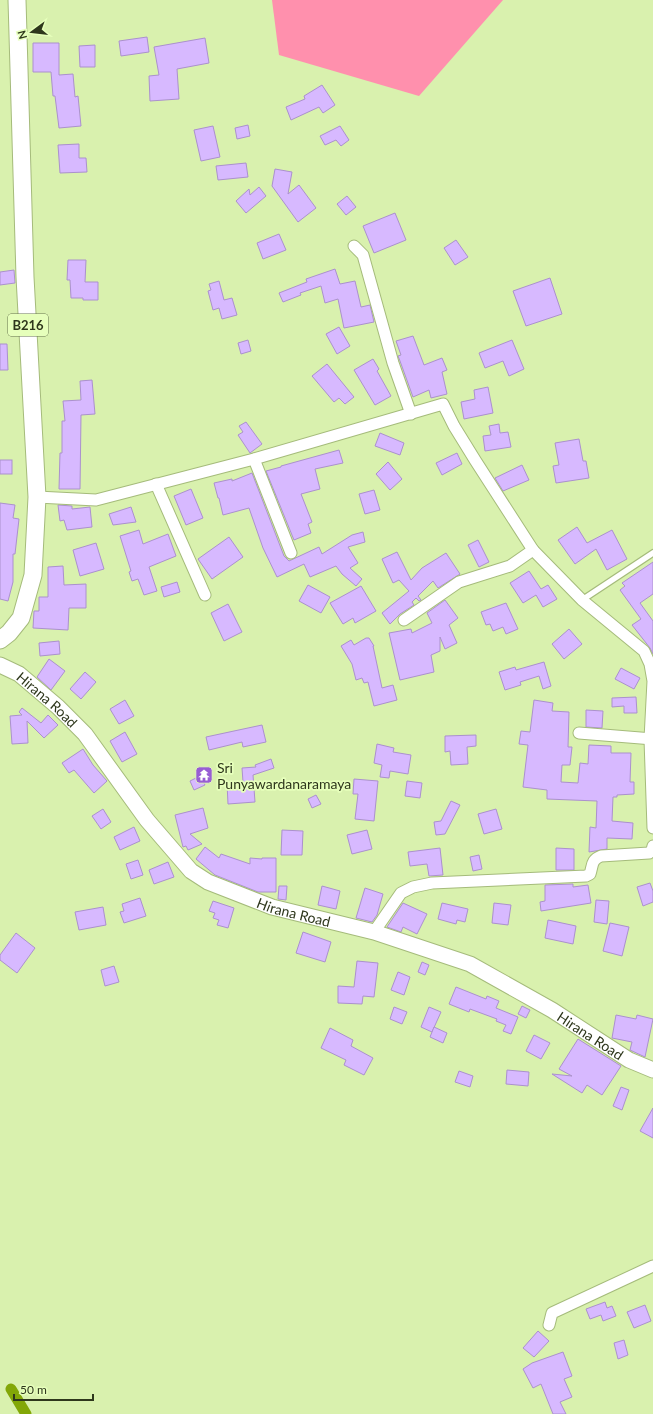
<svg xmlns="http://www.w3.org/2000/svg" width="653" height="1414" font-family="Lato,sans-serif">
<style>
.green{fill:#ff90ad}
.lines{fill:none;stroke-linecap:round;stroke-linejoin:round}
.canal{stroke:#82a707;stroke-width:11}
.building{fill:#d7b9ff;stroke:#ab91cd}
.lane-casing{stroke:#a5bb7b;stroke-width:8}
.street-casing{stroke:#a5bb7b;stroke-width:13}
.secondary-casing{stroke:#a5bb7b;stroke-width:17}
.primary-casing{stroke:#a5bb7b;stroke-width:19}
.lane{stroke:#fff;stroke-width:5.5}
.street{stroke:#fff;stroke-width:11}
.secondary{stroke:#fff;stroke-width:15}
.primary{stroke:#fff;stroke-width:17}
.labels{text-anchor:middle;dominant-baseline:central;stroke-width:3.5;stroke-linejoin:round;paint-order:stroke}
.shield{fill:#e6ffbb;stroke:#65734c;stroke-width:1}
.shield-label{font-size:13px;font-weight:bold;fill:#2e371c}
.street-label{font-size:14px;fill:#2e371c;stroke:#e6ffbb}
.poi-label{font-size:14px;fill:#2e371c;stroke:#e6ffbb;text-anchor:start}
</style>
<rect width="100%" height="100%" fill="#d9f1ae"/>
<path class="green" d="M272 0H503L419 96 279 55Z"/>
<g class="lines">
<path class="canal" d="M11 1389 26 1414"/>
</g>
<g class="building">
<path d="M147 37 149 52 121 56 119 41Z"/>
<path d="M205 38 209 63 177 69 179 99 150 101 149 76 159 75 154 47Z"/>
<path d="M33 43H59V75L73 74 75 97 78 96 81 126 59 128 55 96H53L51 72H33Z"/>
<path d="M95 45V67H80L79 46Z"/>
<path d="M322 85 335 105 323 113 319 107 291 120 286 107 305 99 304 96Z"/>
<path d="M248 125 250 136 237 139 235 128Z"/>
<path d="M213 126 220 157 201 161 194 130Z"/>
<path d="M340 126 349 140 341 146 336 140 325 145 320 136Z"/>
<path d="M79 144V158H86L87 172 60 173 58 145Z"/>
<path d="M246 163 248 177 218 180 216 166Z"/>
<path d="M275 169 292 172 288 194 299 185 316 208 298 222 272 186Z"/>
<path d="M259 187 266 196 246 213 236 201 249 189 250 195Z"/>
<path d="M347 196 356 207 346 215 337 204Z"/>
<path d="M395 213 406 240 374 253 363 226Z"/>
<path d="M279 234 286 250 263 259 257 243Z"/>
<path d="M456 240 468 257 455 265 444 248Z"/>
<path d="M68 260H86L85 282H98V300H83V298H71L70 280H67Z"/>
<path d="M335 269 340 284 355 281 361 307 370 305 374 322 344 328 338 299 325 303 321 286 300 293 301 295 283 302 279 293 307 282 306 279Z"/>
<path d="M14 270 15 283 0 285V272Z"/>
<path d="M550 278 562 314 526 326 513 291Z"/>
<path d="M219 281 224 300 232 298 237 315 222 319 219 308 213 310 208 291 211 290 209 284Z"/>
<path d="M339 327 350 346 337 354 326 334Z"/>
<path d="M413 336 424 365 442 358 447 370 442 372 447 394 431 398 429 390 413 397 400 361 398 356 401 355 396 341Z"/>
<path d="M248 340 251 351 241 354 238 343Z"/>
<path d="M512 340 524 369 509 376 503 361 485 368 479 353Z"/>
<path d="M0 344H7L8 370H0Z"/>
<path d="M373 359 379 369 377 371 391 396 375 405 354 370Z"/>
<path d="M327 364 354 397 345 404 339 398 334 402 312 376Z"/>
<path d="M92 380 95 414 81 415 80 489H59L60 453H62V421H65L63 401 81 400 80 381Z"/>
<path d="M488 387 493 413 464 419 461 402 475 399 474 390Z"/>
<path d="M246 422 262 444 250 453 238 435 243 432 239 426Z"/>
<path d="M499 424 500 433 508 432 511 447 485 451 483 436 491 435 489 426Z"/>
<path d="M380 433 404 443 400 455 375 446Z"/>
<path d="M579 439 583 461H586L589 478 556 483 553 466 559 465 555 443Z"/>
<path d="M339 450 343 463 315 469 320 489 301 494 312 522 308 524 311 533 294 540 266 471 281 467V466Z"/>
<path d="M457 453 462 464 442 475 436 463Z"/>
<rect x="0" y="460" width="12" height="14"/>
<path d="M388 462 402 479 390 490 376 474Z"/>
<path d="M522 465 529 480 503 491 495 478Z"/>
<path d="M252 473 284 556 289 561 319 547 322 554 352 535 363 532 365 542 348 547 358 563 350 568 362 579 356 586 342 574 336 566 310 577 304 564 277 577 263 548 249 508 223 515 219 498H218L214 483 232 479V481Z"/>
<path d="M191 489 203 518 186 525 174 496Z"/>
<path d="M374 490 380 510 365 514 359 494Z"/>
<path d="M0 503 15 505 13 518 19 519 15 554H13V582L8 601 0 599Z"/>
<path d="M58 505 72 506V509L90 507 92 527 67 530 64 520 60 521Z"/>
<path d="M131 507 136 522 113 525 109 514Z"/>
<path d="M577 527 587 543 612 530 627 559 607 570 596 549 575 564 558 540Z"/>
<path d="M139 530 143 544 168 534 176 556 149 567 157 591 144 595 138 579 132 581 129 572 131 571 120 536Z"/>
<path d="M229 537 243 557 212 579 198 559Z"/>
<path d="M478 540 489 562 479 567 468 545Z"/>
<path d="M96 543 104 569 80 576 73 550Z"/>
<path d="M397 552 411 580 422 568 446 553 460 574 438 588 433 581 418 596 421 600 419 601 416 598 412 602 414 605 400 614 390 624 382 613 409 591 399 580 393 583 382 559Z"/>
<path d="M653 562V594L640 603 653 621V654L650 648 632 625 641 619 620 590 625 586 622 583Z"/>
<path d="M63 566 64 585 86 584V608H69L68 630 33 628 34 611H39V597H48V567Z"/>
<path d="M529 571 541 589 548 585 557 599 543 607 536 595 523 603 510 583Z"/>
<path d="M177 582 180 592 164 597 161 587Z"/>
<path d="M308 585 330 597 321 613 299 601Z"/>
<path d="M361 586 376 611 355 623 353 618 343 624 330 603Z"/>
<path d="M445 600 458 618 449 625 457 643 445 649 440 637V651L431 655 434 672 400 680 389 633 411 629 412 633 432 623 427 613Z"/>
<path d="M506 603 518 629 506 634 503 627 493 631 490 624 486 625 481 612Z"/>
<path d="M228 604 242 632 224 641 211 613Z"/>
<path d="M569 629 582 644 564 659 552 644Z"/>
<path d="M366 638H369L374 646H373L382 688 393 685 397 700 374 706 368 682 364 683 362 678 356 680 352 664 341 646 351 640 354 645Z"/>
<path d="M59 641 60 654 40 656 39 643Z"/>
<path d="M49 659 65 671 51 690 37 677Z"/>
<path d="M544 662 551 686 543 689 539 676 520 682 521 685 505 690 499 672 515 667 516 670Z"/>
<path d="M621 668 640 678 634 689 615 679Z"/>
<path d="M85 672 96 682 81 699 70 689Z"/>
<path d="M636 697 637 713H624V706L612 707V698Z"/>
<path d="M125 700 134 716 119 724 110 709Z"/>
<path d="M534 700 553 703 552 711 569 712 568 747H572L570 765H562L561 782 578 783 580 763 588 764 589 745 611 746V753H631L630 782H634V794L617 795V797H613L612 821 633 823 632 839 607 838V849L589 852 590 827 596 828 597 801 547 799V790L523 787 528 745 519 744 521 731 530 732Z"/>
<path d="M22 708 41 723 48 715 58 725 44 738 27 721 28 743 12 744 10 716 22 715 19 712Z"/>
<path d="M586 710 603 711 602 728 586 727Z"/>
<path d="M262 725 266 742 243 747 242 742 209 750 206 737Z"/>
<path d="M125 732 137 754 122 762 110 741Z"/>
<path d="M476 735V746L467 747 468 764 451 765 450 751 445 752V736Z"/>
<path d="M377 744 394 748 393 752 411 755 408 774 390 771 389 778 380 777 382 765 374 763Z"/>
<path d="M83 749 93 765 107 781 94 793 74 770 69 773 62 763Z"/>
<path d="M271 759 274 768 253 775 255 802 228 804 227 783 243 782 242 768 256 767 255 765Z"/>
<path d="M200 776 205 785 194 790 190 781Z"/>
<path d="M354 779 378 781 374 821 355 819 358 794H353Z"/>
<path d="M407 781 422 783 420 798 405 796Z"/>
<path d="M316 795 321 804 312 808 308 799Z"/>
<path d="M451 801 460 805 445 834 436 835 434 822 441 821Z"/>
<path d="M203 808 208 828 190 834 202 844 188 850 186 846 183 847 175 815Z"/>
<path d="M103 809 111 822 101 829 92 816Z"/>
<path d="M496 809 502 829 484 834 478 814Z"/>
<path d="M134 827 140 841 120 850 114 837Z"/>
<path d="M282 830 303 831 302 855H281Z"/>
<path d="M367 830 372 849 352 854 347 835Z"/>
<path d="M205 847 219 858 221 854 250 864V858L262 859V858H276V892H258L215 875 196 859Z"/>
<path d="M440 848 443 875 429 876 427 864 410 866 408 852Z"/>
<path d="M556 848 574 849V870H556Z"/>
<path d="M479 855 482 869 473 871 470 857Z"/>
<path d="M138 860 143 875 131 879 126 864Z"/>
<path d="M168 862 174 877 154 884 149 870Z"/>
<path d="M650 883 653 891V902L643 906 637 887Z"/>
<path d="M573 884V887L588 885 591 903 541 911 540 902 545 901V885Z"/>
<path d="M279 886H287L286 900 278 899Z"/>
<path d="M322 886 340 891 336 909 318 905Z"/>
<path d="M365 888 383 894 377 915 372 922 356 918Z"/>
<path d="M140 898 146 916 124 923 120 912 124 911 122 904Z"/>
<path d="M596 900 609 901 607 924 594 922Z"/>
<path d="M213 901 234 908 228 928 217 925 219 920 213 918 215 913 209 911Z"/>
<path d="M403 903 427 914 417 934 403 927 401 932 387 927Z"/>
<path d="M442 903 468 909 465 922 457 920 456 924 438 919Z"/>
<path d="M494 903 511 905 508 925 492 923Z"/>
<path d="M103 907 106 925 79 930 75 912Z"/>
<path d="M548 920 576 926 573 944 545 938Z"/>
<path d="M610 923 629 927 622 956 603 951Z"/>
<path d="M303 932 331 942 325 962 296 953Z"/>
<path d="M16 933 35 948 17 973 0 960V955Z"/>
<path d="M357 961 378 963 374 997 363 996 362 1004 338 1003V986L354 987Z"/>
<path d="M422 962 429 965 425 975 418 972Z"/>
<path d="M114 966 119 982 105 986 101 970Z"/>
<path d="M398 972 410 977 404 995 391 990Z"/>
<path d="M456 987 486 999 487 996 499 1001 496 1008 518 1017 511 1034 503 1031 506 1025 496 1021 497 1019 470 1009 469 1012 449 1004Z"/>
<path d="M522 1006 530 1010 526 1018 518 1014Z"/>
<path d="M394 1007 407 1012 402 1024 390 1019Z"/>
<path d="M429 1007 441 1012 432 1032 421 1027Z"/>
<path d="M616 1015 636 1019 637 1015 653 1019 645 1057 630 1050 632 1042 612 1038Z"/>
<path d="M434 1027 447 1033 443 1043 430 1037Z"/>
<path d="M330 1028 353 1040 351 1046 373 1058 364 1075 344 1065 346 1060 321 1048Z"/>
<path d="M534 1035 550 1043 541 1059 526 1051Z"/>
<path d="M578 1039 621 1066 602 1095 587 1085 582 1093 552 1074 572 1076 559 1069Z"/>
<path d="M507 1070 529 1072 528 1086 506 1084Z"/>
<path d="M459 1071 473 1076 470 1087 455 1082Z"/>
<path d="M621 1087 629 1090 622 1110 613 1106Z"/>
<path d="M653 1108V1138L640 1131Z"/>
<path d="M605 1302 607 1308 612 1306 616 1316 603 1321 601 1315 590 1319 586 1309Z"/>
<path d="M645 1305 651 1321 634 1328 627 1312Z"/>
<path d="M538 1331 549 1341 534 1357 523 1348Z"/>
<path d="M624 1340 628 1355 618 1359 614 1343Z"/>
<path d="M563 1352 572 1376 564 1379 572 1397 560 1402 566 1414H553L541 1384 533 1388 523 1369 532 1363Z"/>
</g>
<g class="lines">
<defs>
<path id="lane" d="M582 600 653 553"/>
<g id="street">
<path d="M354 246 363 255 393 363 411 414"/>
<path d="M254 459 291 553"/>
<path d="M156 484 205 595"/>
<path d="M37 497 96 500 254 459 443 404 454 426 475 460 533 550 582 600 644 651 650 664 653 681 650 739 653 828"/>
<path d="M404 620 459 582 510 566 533 550"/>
<path d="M579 733 653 739"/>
<path d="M374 932 401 893 413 887 432 883 586 876 590 874C593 865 591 860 601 856L649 853 652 850 653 846"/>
<path d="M549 1325 552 1313 653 1266"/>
</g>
<g id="secondary">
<path id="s1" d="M0 665 19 674 58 707 85 734 147 820 191 871 208 882 272 907 374 932 470 964 552 1010 629 1060 653 1070"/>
</g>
<path id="primary" d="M0 640 9 633 21 618 33 575 37 497 25 277 17 0"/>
</defs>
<use href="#lane" class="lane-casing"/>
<use href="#street" class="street-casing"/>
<use href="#secondary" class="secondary-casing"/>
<use href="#primary" class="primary-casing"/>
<use href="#lane" class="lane"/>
<use href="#street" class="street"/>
<use href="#secondary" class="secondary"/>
<use href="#primary" class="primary"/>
</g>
<defs>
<symbol id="temple-square" viewBox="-11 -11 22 22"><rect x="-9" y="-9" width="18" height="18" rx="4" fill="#985dd4" stroke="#e6ffbb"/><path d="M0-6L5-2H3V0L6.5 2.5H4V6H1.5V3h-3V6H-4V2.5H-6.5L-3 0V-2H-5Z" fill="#fff"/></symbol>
</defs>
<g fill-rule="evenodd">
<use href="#temple-square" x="194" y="765" width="20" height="20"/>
</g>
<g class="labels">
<rect class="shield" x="8" y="314" width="40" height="22" rx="3"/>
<g class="shield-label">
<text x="28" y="325">B216</text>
</g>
<g class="street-label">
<text stroke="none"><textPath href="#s1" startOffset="59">Hirana Road</textPath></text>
<text stroke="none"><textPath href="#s1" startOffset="395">Hirana Road</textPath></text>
<text stroke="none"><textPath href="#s1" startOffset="719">Hirana Road</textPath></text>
</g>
<g class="poi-label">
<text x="217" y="767">Sri<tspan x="217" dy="16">Punyawardanaramaya</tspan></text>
</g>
</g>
<g transform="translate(32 32) rotate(255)" stroke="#e6ffbb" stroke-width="3" paint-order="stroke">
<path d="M0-3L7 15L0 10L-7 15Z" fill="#2e371c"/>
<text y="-6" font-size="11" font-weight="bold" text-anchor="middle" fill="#2e371c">N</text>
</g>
<path d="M14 1394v6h79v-6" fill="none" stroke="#2e371c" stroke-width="2"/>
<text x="20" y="1394" font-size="12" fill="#2e371c" stroke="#e6ffbb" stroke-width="3" paint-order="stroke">50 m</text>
</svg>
